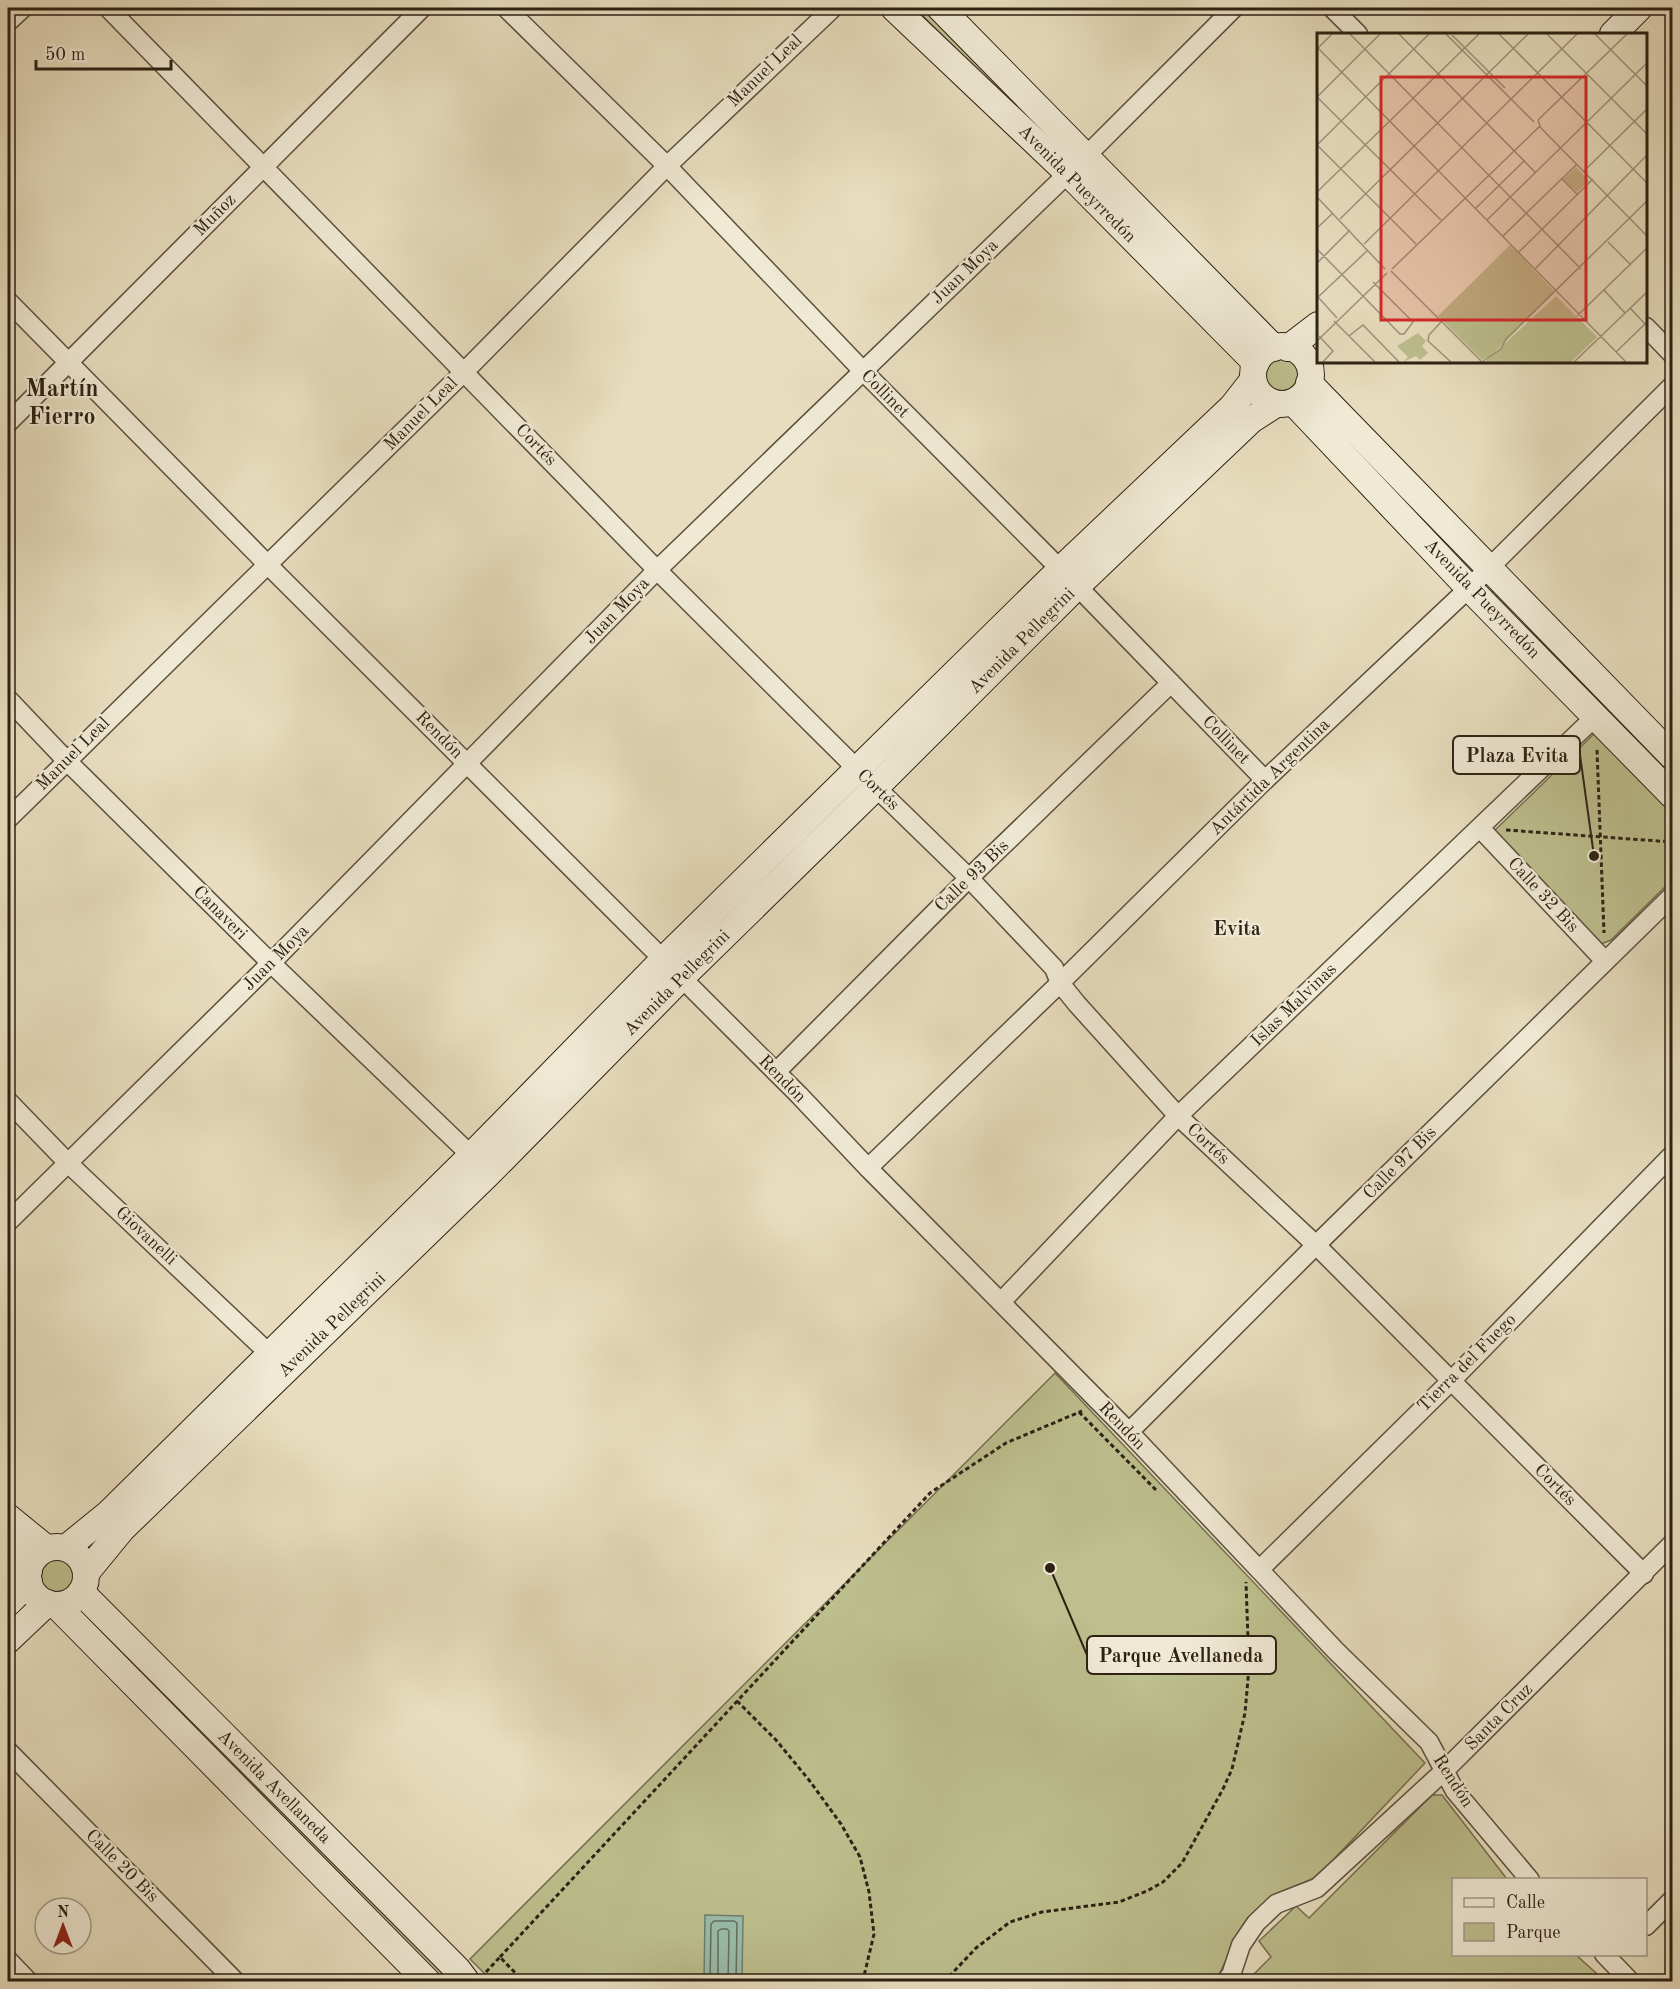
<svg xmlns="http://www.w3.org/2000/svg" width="1680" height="1989" font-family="'Old Standard TT',serif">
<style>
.green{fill:#bdbf8e;stroke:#757051;stroke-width:1.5}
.water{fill:#99bdab;stroke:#6e7f6f;stroke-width:1.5}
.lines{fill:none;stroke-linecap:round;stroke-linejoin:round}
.shore{stroke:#636f60;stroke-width:1.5}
.street-casing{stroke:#5c503f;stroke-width:21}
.secondary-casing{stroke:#2d2114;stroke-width:28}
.path{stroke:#2d2114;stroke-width:3;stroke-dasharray:4.5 3;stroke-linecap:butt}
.street{stroke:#f0ead5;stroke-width:18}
.secondary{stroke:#f0ead5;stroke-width:26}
.labels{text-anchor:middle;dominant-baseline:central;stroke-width:4.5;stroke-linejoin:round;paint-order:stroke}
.street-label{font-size:18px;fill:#2d2114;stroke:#f0ead5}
.neighbourhood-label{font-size:20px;font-weight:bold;fill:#2d2114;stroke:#f0ead5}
.district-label{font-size:24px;font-weight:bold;fill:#2d2114;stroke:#f0ead5}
.inset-road{fill:none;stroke:#9d927b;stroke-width:1.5}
.view{fill:#d62828;fill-opacity:0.15;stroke:#d62828;stroke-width:3}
.inset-edge{fill:none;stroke:#2d2114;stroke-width:3}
.leader{fill:none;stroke:#2d2114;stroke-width:2}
.callout-dot{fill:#2d2114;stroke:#f0ead5;stroke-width:2}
.callout{fill:#f0ead5;stroke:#2d2114;stroke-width:2}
.callout-label{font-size:20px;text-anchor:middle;font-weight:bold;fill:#2d2114}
</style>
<rect width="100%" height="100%" fill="#e8debf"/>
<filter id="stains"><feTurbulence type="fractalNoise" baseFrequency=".00333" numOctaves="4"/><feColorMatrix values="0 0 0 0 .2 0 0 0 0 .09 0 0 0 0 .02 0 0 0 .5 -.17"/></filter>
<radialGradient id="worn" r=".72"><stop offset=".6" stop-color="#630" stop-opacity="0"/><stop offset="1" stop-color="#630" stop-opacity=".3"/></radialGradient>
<g class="green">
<path d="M915 8H922L1054 141 1051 144Z"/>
<circle cx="1281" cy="374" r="17"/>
<path d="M1499 586 1654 746 1647 753 1491 593Z"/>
<path d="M1596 732 1672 814V880L1611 940 1601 944 1492 833Z"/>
<path d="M1055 1373 1425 1763 1317 1877 1275 1894 1241 1929 1218 1977 1213 1981 493 1982 470 1959Z"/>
<path d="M55 1557H67C74 1563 78 1567 75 1577 65 1611 15 1584 55 1557Z"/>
<path d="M91 1614 454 1981H437L83 1623Z"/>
<path d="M1432 1795H1442L1507 1879 1454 1880V1954L1576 1955 1605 1981 1246 1982 1271 1957 1259 1941 1296 1906 1309 1918Z"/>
</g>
<path class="water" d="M705 1915 743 1916 742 1981H704Z"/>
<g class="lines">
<g class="shore">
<path d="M710 1982 711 1924 714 1921H734L737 1923 736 1982"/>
<path d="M718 1982V1931L721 1929H727L729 1931 728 1982"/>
</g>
<defs>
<g id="street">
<path d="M108 8 657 570 857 769 969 878 1054 968 1060 983 1077 1004 1178 1116 1316 1245 1644 1574"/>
<path d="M506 8 667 166 863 371 1077 586 1265 780"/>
<path d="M1332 8 1358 34"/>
<path d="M8 22 23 8"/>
<path d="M8 301 268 565 799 1095 868 1168 1129 1432 1336 1651 1429 1742 1455 1791 1530 1880"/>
<path d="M1646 327 1672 354"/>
<path d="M8 423 422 8"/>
<path d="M8 699 66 760 271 963 479 1163"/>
<path d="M8 819 465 371 667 166 833 8"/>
<path d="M1480 828 1605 961"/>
<path d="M776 1072 969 878 1171 683"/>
<path d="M8 1101 69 1164 278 1362"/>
<path d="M868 1168 1060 983 1265 780 1469 588 1672 386"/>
<path d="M8 1222 271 963 657 570 1087 155 1234 8"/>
<path d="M1001 1302 1178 1116 1596 716"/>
<path d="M1129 1432 1316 1245 1672 896"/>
<path d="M1260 1569 1451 1381 1672 1155"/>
<path d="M8 1751 236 1982"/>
<path d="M1646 1926 1672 1900"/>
<path d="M1604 1954 1631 1982"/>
<path d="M8 1960 29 1982"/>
<path d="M1225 1982 1231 1975 1241 1945 1256 1923 1276 1904 1317 1888 1444 1771 1672 1544"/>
</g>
<g id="secondary">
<path d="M894 8 1068 173 1256 363"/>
<path d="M940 8 1274 348"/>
<path d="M1613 34 1639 8"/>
<circle cx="1282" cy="375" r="29"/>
<path d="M1288 348 1318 325"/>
<path d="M1309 383 1672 756"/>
<path d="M1293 402 1469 588 1672 795"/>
<path d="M8 1517 46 1548"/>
<path d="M8 1543 29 1571"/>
<circle cx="57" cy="1576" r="29"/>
<path d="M66 1548 109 1513 472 1155 663 960 1060 570 1232 407 1253 380"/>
<path d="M86 1573 122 1529 488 1174 681 978 876 787 1077 586 1251 420 1276 404"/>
<path d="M81 1592 458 1970 467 1982"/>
<path d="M8 1603 29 1582"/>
<path d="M56 1605 428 1982"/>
<path d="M8 1640 47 1603"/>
</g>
</defs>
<use href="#street" class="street-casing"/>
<use href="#secondary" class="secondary-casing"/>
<g class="path">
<path d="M1597 750 1604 933"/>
<path d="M1506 830 1672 842"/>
<path d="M1079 1412 1158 1492"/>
<path d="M737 1701 776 1740 809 1780 841 1824 860 1857 869 1892 874 1934 864 1976 862 1982"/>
<path d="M500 1957 930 1493 1006 1443 1082 1411"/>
<path d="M486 1972 500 1957 524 1982"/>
<path d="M944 1982 976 1948 1010 1922 1042 1912 1119 1902 1147 1891 1163 1882 1182 1863 1223 1789 1232 1769 1245 1713 1249 1668 1246 1582"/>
</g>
<use href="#street" class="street"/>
<use href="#secondary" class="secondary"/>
</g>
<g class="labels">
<g class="street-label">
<text transform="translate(765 71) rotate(-44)">Manuel Leal</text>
<text transform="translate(1077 184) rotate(45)">Avenida Pueyrredón</text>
<text transform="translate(215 215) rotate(-45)">Muñoz</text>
<text transform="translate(965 272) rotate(-44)">Juan Moya</text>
<text transform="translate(885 394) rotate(45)">Collinet</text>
<text transform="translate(421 414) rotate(-45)">Manuel Leal</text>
<text transform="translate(536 445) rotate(46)">Cortés</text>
<text transform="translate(1482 599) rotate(46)">Avenida Pueyrredón</text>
<text transform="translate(617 611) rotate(-46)">Juan Moya</text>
<text transform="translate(1022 641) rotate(-45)">Avenida Pellegrini</text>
<text transform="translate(439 735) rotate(45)">Rendón</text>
<text transform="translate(1226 740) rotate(46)">Collinet</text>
<text transform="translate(73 754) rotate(-45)">Manuel Leal</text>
<text transform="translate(1270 777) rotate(-44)">Antártida Argentina</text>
<text transform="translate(878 790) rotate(44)">Cortés</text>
<text transform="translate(972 876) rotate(-44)">Calle 93 Bis</text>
<text transform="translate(1543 895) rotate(47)">Calle 32 Bis</text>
<text transform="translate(220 913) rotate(45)">Canaveri</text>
<text transform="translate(276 958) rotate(-45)">Juan Moya</text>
<text transform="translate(677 983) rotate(-45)">Avenida Pellegrini</text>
<text transform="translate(1294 1005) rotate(-44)">Islas Malvinas</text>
<text transform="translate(782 1079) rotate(45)">Rendón</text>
<text transform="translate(1208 1144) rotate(43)">Cortés</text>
<text transform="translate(1400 1163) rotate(-45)">Calle 97 Bis</text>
<text transform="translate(146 1236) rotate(43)">Giovanelli</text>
<text transform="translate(332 1325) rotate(-44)">Avenida Pellegrini</text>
<text transform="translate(1467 1363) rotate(-45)">Tierra del Fuego</text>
<text transform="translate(1122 1426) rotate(46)">Rendón</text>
<text transform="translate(1555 1485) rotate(45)">Cortés</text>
<text transform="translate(1499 1717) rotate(-45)">Santa Cruz</text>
<text transform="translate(1453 1781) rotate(57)">Rendón</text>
<text transform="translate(274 1787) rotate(45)">Avenida Avellaneda</text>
<text transform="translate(122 1866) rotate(45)">Calle 20 Bis</text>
</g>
<g class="neighbourhood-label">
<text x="1237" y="930">Evita</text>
</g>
<g class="district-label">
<text x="62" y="390">Martín<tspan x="62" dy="28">Fierro</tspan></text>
</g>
</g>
<g transform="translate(1317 33)">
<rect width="330" height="330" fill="#e8debf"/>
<path d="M259 134 272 148 260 159 246 146ZM193 212 238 259 174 323 165 327 121 283ZM239 263 280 304 254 329H168ZM101 300 109 308 105 313 111 320 103 327 99 323 86 329 91 324 80 313Z" fill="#bdbf8e"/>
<path class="inset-road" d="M33 1 264 236M82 1 218 139M129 1 217 89M182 1 330 150M230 1 330 101M278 1 330 53M135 2 188 55M0 14 309 329M0 16 15 1M0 64 124 187M0 64 63 1M221 87 310 1M222 93 330 203M0 112 112 1M0 112 99 211M266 139 330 76M244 145 260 161M0 159 162 1M0 164 68 236M159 175 207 128M23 186 211 1M170 187 330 30M0 195 16 180M186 203 259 132M291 209 314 232M47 211 260 1M0 216 83 301H87L96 289 56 249M202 219 276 146M0 230 33 197M75 236 223 93 221 87M218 236 330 122M74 238 165 329M287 257 308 280M1 264 20 285M0 265 51 217M313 275 330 293M260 283 330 215M17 288 58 329M124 289 112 302 111 308 134 329M2 303 16 318 6 329M32 303 46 292 82 329M0 308 70 240M299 319 330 289M165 329 184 316 189 306 330 168M257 329 330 259"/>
<path class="view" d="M64 44H269V287H64Z"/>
<rect width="330" height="330" class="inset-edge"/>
</g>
<path class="leader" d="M1594 856L1580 755M1050 1568L1087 1655"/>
<g class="callout-dot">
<circle cx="1594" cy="856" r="6"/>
<circle cx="1050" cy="1568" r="6"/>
</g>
<g class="callout">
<rect x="1453" y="736" width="127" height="38" rx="6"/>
<rect x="1087" y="1636" width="189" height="38" rx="6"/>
</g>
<g class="callout-label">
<text x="1517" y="762">Plaza Evita</text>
<text x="1181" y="1662">Parque Avellaneda</text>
</g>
<rect width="1680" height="1989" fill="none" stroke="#e8debf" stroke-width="30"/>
<rect x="9" y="9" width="1662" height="1971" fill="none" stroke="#2d2114" stroke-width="3"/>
<rect x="15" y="15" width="1650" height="1959" fill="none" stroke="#2d2114" stroke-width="1.5"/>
<rect x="1452" y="1878" width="195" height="78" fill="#f0ead5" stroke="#a29a88" stroke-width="1.5"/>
<rect x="1464" y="1898" width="30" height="9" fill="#f0ead5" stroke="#a29a88" stroke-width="1.5"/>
<text x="1506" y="1908" font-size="18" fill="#2d2114">Calle</text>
<rect x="1464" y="1923" width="30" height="18" fill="#bdbf8e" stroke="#a29a88" stroke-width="1.5"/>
<text x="1506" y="1938" font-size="18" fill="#2d2114">Parque</text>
<g transform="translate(63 1926)"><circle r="28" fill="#f0ead5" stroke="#a29a88" stroke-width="1.5"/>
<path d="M0-4.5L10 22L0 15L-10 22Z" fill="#8f2418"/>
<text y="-9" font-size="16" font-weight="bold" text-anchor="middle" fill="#2d2114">N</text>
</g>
<path d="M36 60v9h135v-9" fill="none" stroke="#2d2114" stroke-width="3"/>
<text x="45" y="60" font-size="18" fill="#2d2114" stroke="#f0ead5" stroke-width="4.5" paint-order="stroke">50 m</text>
<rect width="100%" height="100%" filter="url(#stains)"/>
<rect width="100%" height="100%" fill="url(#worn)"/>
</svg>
